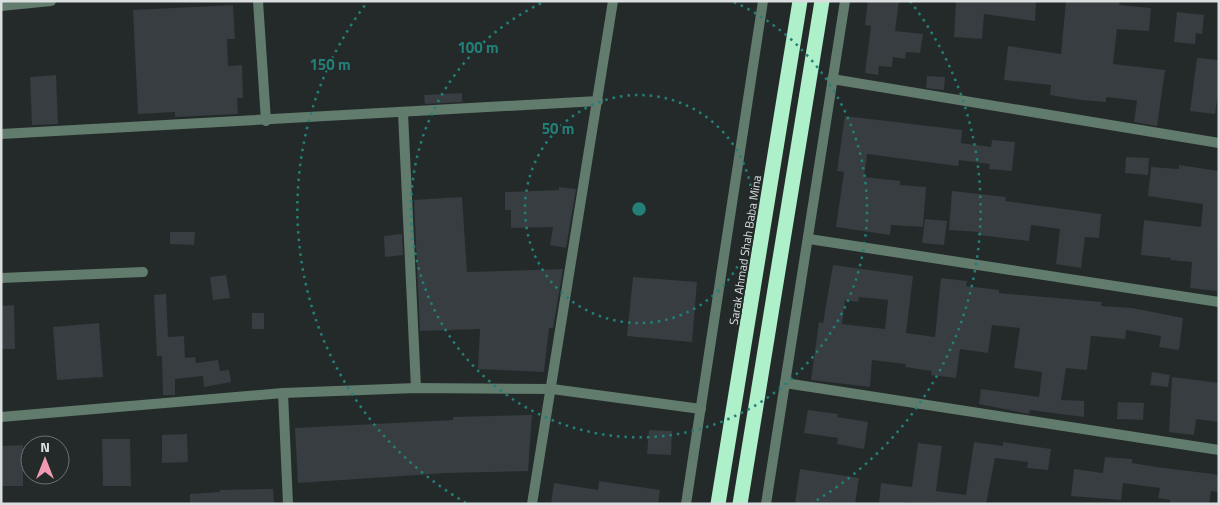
<svg xmlns="http://www.w3.org/2000/svg" width="1220" height="505" font-family="'Titillium Web',sans-serif">
<style>
.building{fill:#373d40;fill-rule:evenodd}
.lines{fill:none;stroke-linecap:round;stroke-linejoin:round}
.street{stroke:#617b6c;stroke-width:10}
.highway{stroke:#adf0c9;stroke-width:15}
.ring{fill:none;stroke:#238079;stroke-width:2.5;stroke-dasharray:2.5 5}
.labels{text-anchor:middle;dominant-baseline:central;stroke-width:4;stroke-linejoin:round;paint-order:stroke}
.street-label{font-size:12px;fill:#dadede;stroke:#242a2a}
.centre{fill:#238079;stroke:#242a2a;stroke-width:2.5}
.ring-label{font-size:15px;text-anchor:middle;font-weight:bold;fill:#238079;stroke:#242a2a;stroke-width:4;stroke-linejoin:round;paint-order:stroke}
</style>
<rect width="100%" height="100%" fill="#242a2a"/>
<g class="building">
<path d="M868 1H899L895 31 923 34 920 53 906 52 905 59 893 57 892 67 879 66 878 75 865 73 871 26 865 25Z"/>
<path d="M956 1H1036L1035 21 984 14 982 39 954 37Z"/>
<path d="M1066 1H1107L1120 2 1119 5 1151 8 1149 31 1117 29 1113 64 1165 70 1157 126 1134 122 1137 101 1133 100 1106 97V102L1081 100 1050 95 1051 85 1004 80 1008 46 1061 54Z"/>
<path d="M233 5 235 39H227L228 66 242 65 243 98H237L238 114 175 117V112L138 114 133 10Z"/>
<path d="M1177 12 1204 15 1202 34 1196 33 1195 44 1174 42Z"/>
<path d="M1197 58 1219 60V86L1215 114 1190 111Z"/>
<path d="M56 75 58 124 32 125 30 77Z"/>
<path d="M927 76 945 77 944 90 926 88Z"/>
<path d="M462 93V102L425 104 424 95Z"/>
<path d="M845 116 962 130 961 143 991 147 992 140 1015 142 1012 171 989 169 990 164 959 160 958 166 867 154 864 177 900 181V185L926 187 923 227 891 225 890 235 836 227 844 172 837 171Z"/>
<path d="M1126 157 1149 158 1148 175 1125 173Z"/>
<path d="M1179 165 1219 171 1217 291 1190 288 1192 262 1170 260 1171 258 1141 255 1144 220 1201 227 1203 204 1148 196 1151 167 1179 169Z"/>
<path d="M559 187 576 189 566 248 550 245 553 227 511 228V210H505V192L559 190Z"/>
<path d="M952 191 1006 197 1005 201 1101 214 1099 238 1085 237 1081 268 1056 264 1060 229 1031 225 1029 241 978 235 979 232 949 230Z"/>
<path d="M462 197 467 272 563 269 553 328H549L544 372 478 369 480 329 420 331 414 200Z"/>
<path d="M925 219 947 221 944 245 922 243Z"/>
<path d="M170 232H195L194 245 170 244Z"/>
<path d="M402 234 403 255 385 257 384 236Z"/>
<path d="M833 265 913 276 906 333 935 337 941 278 967 281 966 286 999 290V293L1102 302 1101 306 1132 308 1183 318 1179 350 1159 347 1161 336 1126 330 1125 339 1091 336 1087 370 1066 368 1061 400 1084 401V417L1030 410 1029 414 979 404 981 389 1039 397 1042 372 1014 368 1020 328 992 325 988 353 960 349 956 378 931 375 932 371 905 367 906 364 872 360 870 387 811 380 819 322 823 323ZM859 297 888 300 885 329 842 324 845 300 858 302Z"/>
<path d="M226 275 230 298 213 300 210 277Z"/>
<path d="M633 277 697 282 692 342 627 336Z"/>
<path d="M166 294 168 337 184 336 185 358 195 357 196 363 218 360 220 371 229 370 231 382 204 387 203 376 175 379V395H163L162 356H157L154 295Z"/>
<path d="M14 305 15 349H1V306Z"/>
<rect x="252" y="313" width="12" height="16"/>
<path d="M99 323 103 377 57 380 53 327Z"/>
<path d="M1152 372 1170 375 1168 387 1150 385Z"/>
<path d="M1172 377 1219 383V422L1196 419 1194 435 1169 432Z"/>
<path d="M1118 402 1144 403 1143 420 1117 419Z"/>
<path d="M808 410 838 414 837 417 868 422 864 449 837 444 838 438 804 433Z"/>
<path d="M532 415 528 471 447 473 298 483 295 428 453 420V417Z"/>
<path d="M649 430 672 431 671 455 647 454Z"/>
<path d="M187 434 188 462 162 463V435Z"/>
<path d="M102 439H130L131 486H103Z"/>
<path d="M974 442 1003 446V442L1051 449 1048 470 1027 468 1028 462 995 458 986 504 904 502V504H879L881 483 912 487 918 443 942 446 936 491 966 495Z"/>
<path d="M23 445V486H1V446Z"/>
<path d="M1105 457 1132 459V463L1156 467 1213 474 1219 476V492L1211 491 1209 504H1170V500L1158 498 1160 488 1123 483 1121 500 1071 496 1074 469 1103 473Z"/>
<path d="M800 469 859 478 855 504H795Z"/>
<path d="M599 481 660 490 658 504H551L554 483 598 490Z"/>
<path d="M273 489 274 504H190V494L220 492V490Z"/>
</g>
<g class="lines">
<g class="street">
<path d="M258 1 266 121"/>
<path d="M1 6 51 1"/>
<path d="M832 79 1219 143"/>
<path d="M403 113 416 388"/>
<path d="M1 134 598 101"/>
<path d="M809 239 1219 302"/>
<path d="M1 278 143 272"/>
<path d="M785 383 1219 450"/>
<path d="M283 393 288 504"/>
<path d="M1 417 283 393 416 388 552 389 701 409"/>
<path d="M532 504 613 1"/>
<path d="M686 504 763 1"/>
<path d="M766 504 845 1"/>
</g>
<g class="highway">
<path d="M718 504 800 1"/>
<path d="M740 504 822 1"/>
</g>
</g>
<g class="ring">
<circle cx="639" cy="209" r="114"/>
<path d="M734 2A228 228 0 1 1 544 2"/>
<path d="M466 503A341 341 0 0 1 368 1M910 1A341 341 0 0 1 812 503"/>
</g>
<g class="labels">
<g class="street-label">
<text transform="translate(745 250) rotate(-81)">Sarak Ahmad Shah Baba Mina</text>
</g>
</g>
<circle cx="639" cy="209" r="8" class="centre"/>
<g class="ring-label">
<text x="478" y="53">100 m</text>
<text x="330" y="70">150 m</text>
<text x="558" y="134">50 m</text>
</g>
<rect width="1220" height="505" fill="none" stroke="#dadede" stroke-width="5"/>
<g transform="translate(45 460)"><circle r="24" fill="#242a2a" stroke="#6d7272"/>
<path d="M0-4L9 19L0 12L-9 19Z" fill="#f19ab2"/>
<text y="-8" font-size="14" font-weight="bold" text-anchor="middle" fill="#dadede">N</text>
</g>
</svg>
